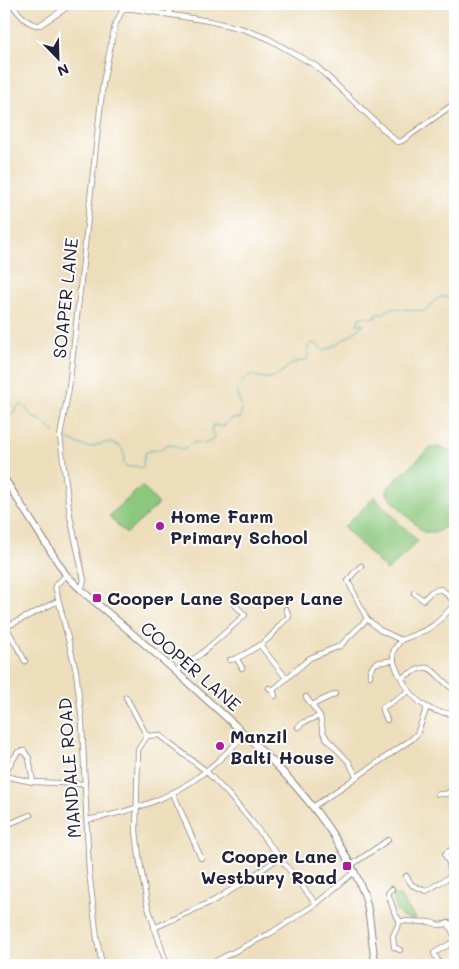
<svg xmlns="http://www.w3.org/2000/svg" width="459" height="969" font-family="Mali,sans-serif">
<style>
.green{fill:#8cc87e;stroke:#57755c}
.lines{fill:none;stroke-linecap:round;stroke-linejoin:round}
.stream{stroke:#42b2b8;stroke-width:1}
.minor-casing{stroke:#88807b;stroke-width:6}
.secondary-casing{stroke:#88807b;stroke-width:8}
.minor{stroke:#fff;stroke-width:4.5}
.secondary{stroke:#fff;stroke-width:6}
.poi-dot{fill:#b5179e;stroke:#fff;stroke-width:2}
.labels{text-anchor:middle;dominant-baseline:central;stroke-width:4;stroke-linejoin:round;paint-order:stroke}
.street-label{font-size:18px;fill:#22223b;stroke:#fff}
.poi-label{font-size:18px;font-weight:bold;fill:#22223b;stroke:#fff;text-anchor:start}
</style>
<rect width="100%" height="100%" fill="#fff"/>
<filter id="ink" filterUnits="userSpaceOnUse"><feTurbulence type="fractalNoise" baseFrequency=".02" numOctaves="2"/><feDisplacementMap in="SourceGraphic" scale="10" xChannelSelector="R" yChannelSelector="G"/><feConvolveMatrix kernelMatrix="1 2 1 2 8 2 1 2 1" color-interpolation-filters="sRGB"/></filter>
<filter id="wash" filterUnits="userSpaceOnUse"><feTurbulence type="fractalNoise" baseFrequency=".0096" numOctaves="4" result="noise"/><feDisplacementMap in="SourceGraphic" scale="20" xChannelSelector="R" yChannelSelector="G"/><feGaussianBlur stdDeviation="1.12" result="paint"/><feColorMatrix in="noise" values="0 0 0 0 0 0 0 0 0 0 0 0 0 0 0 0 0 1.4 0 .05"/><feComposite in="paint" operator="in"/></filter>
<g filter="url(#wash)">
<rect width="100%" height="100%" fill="#eddebb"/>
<g class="green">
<path d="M439 447 452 451 455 456V520L437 532H423L389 497 387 492 389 486 430 448Z"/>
<path d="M142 486 159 504 126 534 109 516Z"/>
<path d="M374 497 418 541 387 571 344 527Z"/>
<path d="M392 895 400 896 416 919C407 920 400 917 395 909L396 907Z"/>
</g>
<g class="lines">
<g class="stream">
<path d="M4 414 11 416 18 406 23 405 33 417 42 421 55 433"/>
<path d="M63 437C71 440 80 446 89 447 93 447 99 444 104 443 117 441 128 450 123 463L128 467 135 466 141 468 144 466 143 463 145 453C154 447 158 454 168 444 175 444 178 449 185 450 191 443 197 440 205 444L215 438 211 430 213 425 224 427 227 422 234 418 240 419C243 410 242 404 237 396 238 387 243 381 250 375 257 375 264 379 270 378 284 375 290 359 305 361L308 357V346L311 343 318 345 323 351C332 348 355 333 363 325V324H357L360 317 376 318V314H383L390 308 424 311 429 308 434 301 441 297H450L455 293"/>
</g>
</g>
</g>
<g filter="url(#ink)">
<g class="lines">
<defs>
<g id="minor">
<path d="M12 4C18 13 28 26 40 25L72 4"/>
<path d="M115 4 123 9"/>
<path d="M123 9H134L209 21 243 29 267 38 316 66 397 142 402 141 455 103"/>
<path d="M169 14 171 4"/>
<path d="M361 566 353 574 348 581 367 619 380 630 401 640"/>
<path d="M66 575 55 586 76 671 82 722 89 871 97 939 102 965"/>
<path d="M81 590 84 580 70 516 60 436 69 388 103 83 115 25 123 9 129 4"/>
<path d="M414 593 423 600 431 592 440 589 445 592 455 603"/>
<path d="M4 623 25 661"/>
<path d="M6 627 58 601"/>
<path d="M401 640C399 643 396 646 394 650 389 666 412 698 425 706 434 712 445 713 455 714"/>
<path d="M401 640C430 629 435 628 455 603"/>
<path d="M260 645 286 678"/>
<path d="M237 659 242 668"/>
<path d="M230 660C239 659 263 644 270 637 277 630 281 622 289 617L286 609"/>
<path d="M175 671 201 654 245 615 235 605"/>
<path d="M370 676V670L376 663 394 660"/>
<path d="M402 678C434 658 428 670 454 690L455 689"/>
<path d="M269 688 273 690 275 696"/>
<path d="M273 690 310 658 340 646 367 619"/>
<path d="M126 697 147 736"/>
<path d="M306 697 320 716 323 732 327 739 349 762 356 776"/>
<path d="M312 705 335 694"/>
<path d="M387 720 382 708 409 691"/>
<path d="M298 727 304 722 320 716"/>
<path d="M4 773 18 752 24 751 29 758 33 782"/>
<path d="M4 776 33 782 85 784"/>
<path d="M173 793 201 858"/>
<path d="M438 794H446L455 788"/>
<path d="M313 807 412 739 417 734 427 707"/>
<path d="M4 815 8 824"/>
<path d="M87 820C130 812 172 799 206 771 220 760 233 746 246 734"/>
<path d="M4 826 30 815"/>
<path d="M350 866 388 840"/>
<path d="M406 876 412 885 426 891 451 876 449 863 445 854 455 847"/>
<path d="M392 889 388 893 395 914 400 921 430 922 439 925 455 923"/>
<path d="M448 923 455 937"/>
<path d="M154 928 215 900 246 881 280 857"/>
<path d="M400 950 394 947 393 936 400 921"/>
<path d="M167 965 147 904 139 856 136 831 138 750 147 736 159 735 206 771 229 795 252 822 316 904"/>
<path d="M208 965 271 933 316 904 354 872"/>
<path d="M440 965 434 953 455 941"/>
</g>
<path id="secondary" d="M4 478 66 575 89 597C129 630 168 664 206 699 268 754 331 813 363 891 372 914 370 941 376 965"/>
</defs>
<use href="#minor" class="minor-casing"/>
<use href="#secondary" class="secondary-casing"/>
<use href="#minor" class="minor"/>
<use href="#secondary" class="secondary"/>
</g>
</g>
<g class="poi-dot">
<circle cx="160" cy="526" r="5"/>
<rect x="92" y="593" width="10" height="10" rx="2.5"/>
<circle cx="220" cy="746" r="5"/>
<rect x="342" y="861" width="10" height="10" rx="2.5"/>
</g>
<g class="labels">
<g class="street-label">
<text transform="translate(65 298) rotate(-84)">SOAPER LANE</text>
<text transform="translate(191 666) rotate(41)">COOPER LANE</text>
<text transform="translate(69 768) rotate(-94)">MANDALE ROAD</text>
</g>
<g class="poi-label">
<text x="170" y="516">Home Farm<tspan x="170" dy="21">Primary School</tspan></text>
<text x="107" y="598">Cooper Lane Soaper Lane</text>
<text x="230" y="736">Manzil<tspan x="230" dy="21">Balti House</tspan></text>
<text x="337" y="856" text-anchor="end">Cooper Lane<tspan x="337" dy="21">Westbury Road</tspan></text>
</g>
</g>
<rect width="459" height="969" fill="none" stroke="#fff" stroke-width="20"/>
<g transform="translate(58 58) rotate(157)" stroke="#ffffff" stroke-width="4" paint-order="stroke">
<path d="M0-4L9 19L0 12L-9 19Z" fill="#22223b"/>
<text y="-8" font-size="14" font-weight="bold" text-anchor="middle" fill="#22223b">N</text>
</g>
</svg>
